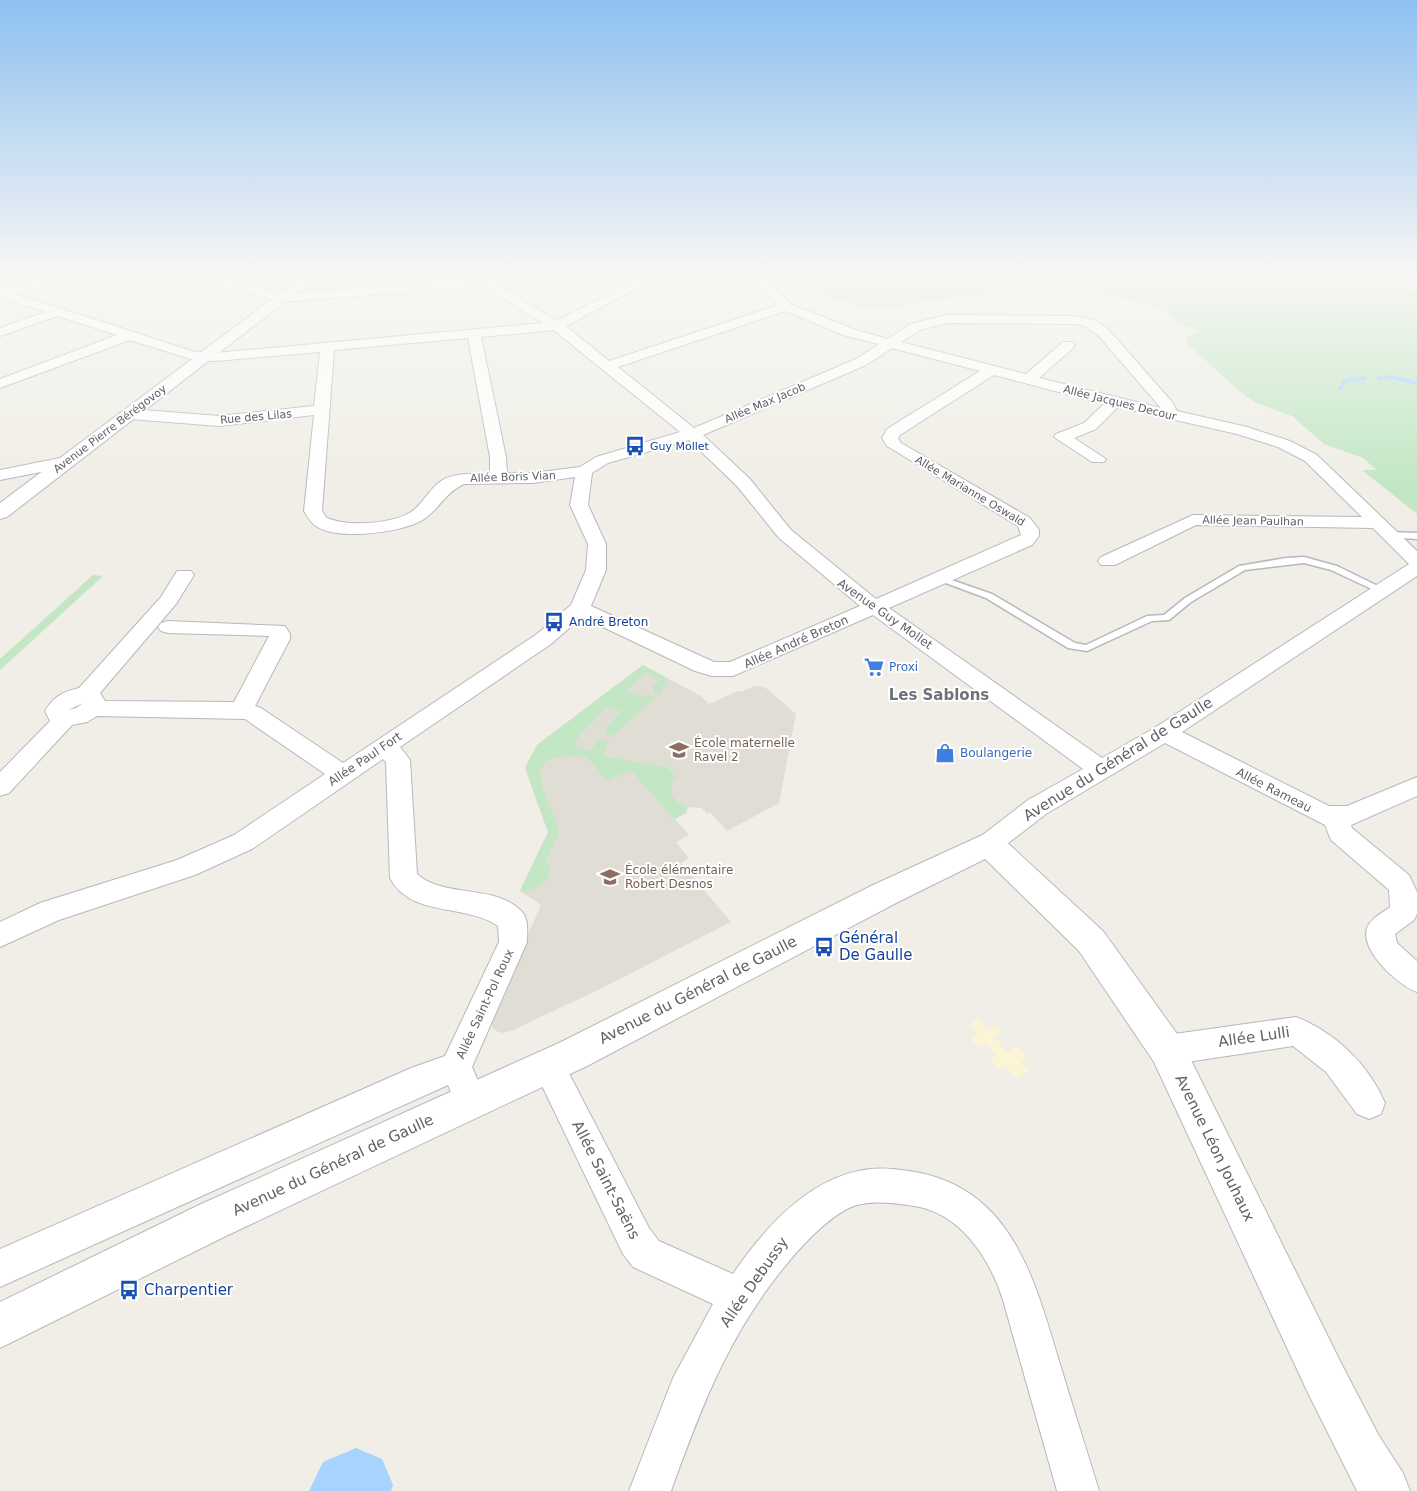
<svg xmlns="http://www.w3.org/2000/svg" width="1417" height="1491" font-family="'DejaVu Sans',sans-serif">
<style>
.education{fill:#e0ded4}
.green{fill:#c3e7c5}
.sand{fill:#fbf5d6}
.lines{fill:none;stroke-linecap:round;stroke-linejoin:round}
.stream{stroke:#a7d3ff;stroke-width:4}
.river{fill:#a7d3ff;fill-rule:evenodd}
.service-casing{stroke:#b6b8bd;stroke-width:3}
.minor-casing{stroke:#b6b8bd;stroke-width:2}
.tertiary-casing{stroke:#b6b8bd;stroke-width:2}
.service{fill:#fff;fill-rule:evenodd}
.minor{fill:#fff;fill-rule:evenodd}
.tertiary{fill:#fff;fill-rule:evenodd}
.rail-casing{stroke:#b5b5b7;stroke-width:3}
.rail{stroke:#fff;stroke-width:2;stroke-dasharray:6;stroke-linecap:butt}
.labels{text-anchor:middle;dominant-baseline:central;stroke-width:4;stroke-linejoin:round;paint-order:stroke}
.far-street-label{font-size:11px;fill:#5e6167;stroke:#fff}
.far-transit-label{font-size:11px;fill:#164399;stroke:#fff;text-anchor:start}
.street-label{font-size:12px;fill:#5e6167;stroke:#fff}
.transit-label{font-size:12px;fill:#164399;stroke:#fff;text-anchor:start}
.shop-label{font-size:12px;fill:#366cbe;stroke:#fff;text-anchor:start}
.education-label{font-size:12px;fill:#785e54;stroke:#fff;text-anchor:start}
.quarter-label{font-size:15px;font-weight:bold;fill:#6f7379;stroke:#fff}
.near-street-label{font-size:15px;fill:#5e6167;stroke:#fff}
.near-transit-label{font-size:15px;fill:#164399;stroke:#fff;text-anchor:start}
</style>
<rect width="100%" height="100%" fill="#f0eee6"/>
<path class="education" d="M643 665 701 696 709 704 738 691 740 692 752 687 760 686 766 688 796 714 779 803 727 831 710 812 707 814 702 808 688 807 686 813 675 819 689 835 676 842 689 858 681 863 731 922 598 990 511 1031 503 1033 496 1031 491 1025 490 1021 541 905 520 891 548 832 525 768 537 745Z"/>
<g class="green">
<path d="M815 273H1368L1417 292V514L1362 470H1377L1363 458 1324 444 1292 416 1256 403 1239 391 1189 345 1186 338 1199 330 1177 324 1168 312 1158 307 1072 285 955 297 874 310 827 297Z"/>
<path d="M93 575 103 576 0 670V659Z"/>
<path d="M643 665 667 678 660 695 656 694 652 687 660 680 645 673 626 691 641 697 649 695 655 698 612 736 606 734 605 730 621 711 607 707C595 720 579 731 574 747L591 750 598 740 609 741 602 756 667 767 676 778 672 783 671 794 677 802 688 807 686 813 674 819 631 770 608 781 586 757C576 755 565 756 555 758 521 765 557 812 559 832L546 861 550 869C547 886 536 890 520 891L548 832 525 768 537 745Z"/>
</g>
<path class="sand" d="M979 1019 988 1030 996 1026 1001 1032 994 1037 1007 1052 1018 1046 1027 1056 1020 1061 1029 1071 1016 1079 1007 1068 998 1069 990 1060 997 1055 985 1042 978 1047 971 1040 978 1034 970 1024Z"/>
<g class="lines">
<g class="stream">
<path d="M1379 378 1391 377 1417 383"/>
<path d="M1340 389 1345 381 1365 378"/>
</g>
<path class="river" d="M356 1448 382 1459 393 1485 391 1491H309L323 1462Z"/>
<defs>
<g id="service">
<path d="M1390 532 1417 533V539L1387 537 1386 535Z"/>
<path d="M1304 557 1337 566 1386 590 1384 592H1378L1331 570 1304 563 1245 570 1191 602 1169 620 1152 621 1087 651 1068 648 986 598 935 579 937 577H943L992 594 1075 643 1086 645 1147 616 1164 615 1185 598 1239 566 1286 558Z"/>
</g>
<g id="minor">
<path d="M84 273H108L102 277 13 293 195 352 215 353 543 323 483 286 282 302 182 275 180 273H199L282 294 473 279 465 273H479L486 277 497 273H512L495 283 557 321 651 273H666L566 326 609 361 778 305 751 273H763L790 304 856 330 888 339 910 324 947 315 1075 316 1094 320 1108 329 1172 402 1177 411 1247 427 1290 441 1317 455 1417 551V576L1182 732 1329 806H1347L1417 777V796L1351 825 1352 828 1409 875 1417 892V914L1414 920 1395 934 1397 943 1417 961V992C1398 985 1360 951 1367 928 1371 918 1382 913 1390 907L1389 890 1331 840 1325 825 1165 743 1046 814 998 851 989 854 980 851 976 844 980 837 1028 800 1083 769 873 615 733 676H712L695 671 582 617 551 644 400 747 410 760 417 874C445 899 496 883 522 912 529 919 527 933 527 942L472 1067 487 1101 483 1112 471 1117 459 1112 448 1085 0 1287V1249L411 1068 445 1056 499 942 498 926C465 903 411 918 390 878L386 762 383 759 252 849 195 875 59 920 0 947V922L40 903 177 860 234 835 325 774 245 719 97 716 87 722 72 725 9 793 0 796V772L50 721 45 711C54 696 63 692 79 688L161 597 177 571H191L194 575 176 604 100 693 105 701 234 702 269 636 168 633 161 631 158 627 161 623 168 621 285 626 290 634V639L255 706 261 708 343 763 537 634 571 605 586 570 588 544 570 505 575 477 533 483 464 484C446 492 439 509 424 519 404 533 336 541 316 526 311 523 307 516 304 511L314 415 219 426 130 419 122 414 130 409 219 416 314 406 320 352 215 361 194 360 130 340 0 388V379L117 335 58 316 0 336V328L46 312 0 297V289ZM786 311 846 336 879 344 856 359 694 428 618 367ZM947 323 1075 324 1085 326 1098 335 1161 408 1039 378 1073 348 1075 345 1073 342H1063L1026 374 901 342 920 330ZM554 330 556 332 680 432 596 457 580 467 533 473H507L506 457 481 337ZM468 338 490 457V474C474 474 455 472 441 481 429 489 423 504 411 512 392 524 348 527 327 518L322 511 334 350ZM892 348 980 371 887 429 882 438 887 446 1018 526 1021 535 876 599 791 530 749 478 703 435 866 365ZM994 375 1104 404 1084 423 1056 434 1054 437 1092 462H1104L1106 459 1074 438 1096 429 1118 407 1237 434 1278 447 1305 461 1362 517 1193 515 1101 557 1098 561 1101 565H1115L1196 525 1373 528 1409 564 1156 727 1102 758 889 608 1032 545 1039 536V530L1030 518 901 443 898 438 900 435ZM689 440 737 486 779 538 860 606 730 662H714L591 606 606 570V544L588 505 592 473 608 463ZM83 703 76 708 68 710Z"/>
<path d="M65 457 71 458 73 462 71 466 0 480V470Z"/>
<path d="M1296 1017C1335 1032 1369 1065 1385 1103L1381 1114 1369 1119 1357 1114 1326 1072 1293 1046 1167 1065 1156 1060 1151 1050 1156 1040 1167 1035Z"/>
<path d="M548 1050 559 1054 649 1228 659 1241 733 1274C769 1221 822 1163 892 1169 1007 1177 1031 1267 1059 1361 1072 1404 1086 1448 1099 1491H1057L1003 1300C990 1259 961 1213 914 1206 892 1203 867 1199 847 1209 825 1221 806 1241 790 1260 730 1331 702 1405 671 1491H629L673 1378 713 1304 633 1267 623 1254 532 1065 537 1054Z"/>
</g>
<g id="tertiary">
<path d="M307 273H322L7 517 0 519V503Z"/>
<path d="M989 832 1000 836 1103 931 1180 1038 1340 1361 1379 1436 1403 1473 1410 1491H1357L1308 1393 1154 1062 1079 951 985 859 896 903 587 1066 228 1235 0 1348V1302L199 1205 561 1042 873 885Z"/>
</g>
</defs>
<use href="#service" class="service-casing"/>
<use href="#minor" class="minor-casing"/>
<use href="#tertiary" class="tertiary-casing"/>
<use href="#service" class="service"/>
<use href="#minor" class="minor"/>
<use href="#tertiary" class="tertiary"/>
<defs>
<g id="rail">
<path d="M1379 273 1417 288"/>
<path d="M1400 273 1417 279"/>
</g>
</defs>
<use href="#rail" class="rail-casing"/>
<use href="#rail" class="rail"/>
</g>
<linearGradient id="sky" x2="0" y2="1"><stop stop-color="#8ec0f1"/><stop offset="0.57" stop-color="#f8f7f4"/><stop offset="1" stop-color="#f8f7f4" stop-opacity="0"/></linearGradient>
<rect width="1417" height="482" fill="url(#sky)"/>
<defs>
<symbol id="bus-bare" viewBox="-9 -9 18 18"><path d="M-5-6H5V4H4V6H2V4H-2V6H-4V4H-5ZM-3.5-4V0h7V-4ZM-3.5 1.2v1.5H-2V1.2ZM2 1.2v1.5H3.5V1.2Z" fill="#1a4fb4" stroke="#fff" stroke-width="2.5" paint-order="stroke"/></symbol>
<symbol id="supermarket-bare" viewBox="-9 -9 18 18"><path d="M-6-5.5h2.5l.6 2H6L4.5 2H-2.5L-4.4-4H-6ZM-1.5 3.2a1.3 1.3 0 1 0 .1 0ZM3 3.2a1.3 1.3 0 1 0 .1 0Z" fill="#3f7fe0" stroke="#fff" stroke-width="2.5" paint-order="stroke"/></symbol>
<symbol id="school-bare" viewBox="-9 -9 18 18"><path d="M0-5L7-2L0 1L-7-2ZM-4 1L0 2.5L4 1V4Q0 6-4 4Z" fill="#8d6e63" stroke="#fff" stroke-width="2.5" paint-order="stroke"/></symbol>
<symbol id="shop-bare" viewBox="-9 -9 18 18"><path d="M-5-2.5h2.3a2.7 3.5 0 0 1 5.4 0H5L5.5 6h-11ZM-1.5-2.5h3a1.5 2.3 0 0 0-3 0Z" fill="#3f7fe0" stroke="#fff" stroke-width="2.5" paint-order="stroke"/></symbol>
</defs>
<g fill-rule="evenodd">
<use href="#bus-bare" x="621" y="432" width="28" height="28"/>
<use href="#bus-bare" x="540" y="608" width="28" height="28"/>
<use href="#supermarket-bare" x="860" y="653" width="28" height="28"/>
<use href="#school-bare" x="665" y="736" width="28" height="28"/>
<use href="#shop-bare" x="931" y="739" width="28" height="28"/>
<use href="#school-bare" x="596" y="863" width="28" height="28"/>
<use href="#bus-bare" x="810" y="933" width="28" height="28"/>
<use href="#bus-bare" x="115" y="1276" width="28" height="28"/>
</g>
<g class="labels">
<g class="far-street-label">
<text transform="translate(765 403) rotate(-23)">Allée Max Jacob</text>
<text transform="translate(1120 403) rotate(14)">Allée Jacques Decour</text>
<text transform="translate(256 417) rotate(-5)">Rue des Lilas</text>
<text transform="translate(110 429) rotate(-37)">Avenue Pierre Bérégovoy</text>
<text transform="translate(513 477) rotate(-2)">Allée Boris Vian</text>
<text transform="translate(970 491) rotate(31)">Allée Marianne Oswald</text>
<text transform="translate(1253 521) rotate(1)">Allée Jean Paulhan</text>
</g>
<g class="far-transit-label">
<text x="650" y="446">Guy Mollet</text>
</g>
<g class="street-label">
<text transform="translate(885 614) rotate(35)">Avenue Guy Mollet</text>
<text transform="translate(796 642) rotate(-24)">Allée André Breton</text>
<text transform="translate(365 759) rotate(-34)">Allée Paul Fort</text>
<text transform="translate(1274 790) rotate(27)">Allée Rameau</text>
<text transform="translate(485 1004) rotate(-65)">Allée Saint-Pol Roux</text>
</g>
<g class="transit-label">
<text x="569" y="622">André Breton</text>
</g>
<g class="shop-label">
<text x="889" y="667">Proxi</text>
<text x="960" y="753">Boulangerie</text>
</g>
<g class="education-label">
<text x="694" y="743">École maternelle<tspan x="694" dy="14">Ravel 2</tspan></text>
<text x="625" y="870">École élémentaire<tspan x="625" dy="14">Robert Desnos</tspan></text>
</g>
<g class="quarter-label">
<text x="939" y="695">Les Sablons</text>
</g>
<g class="near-street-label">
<text transform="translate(1118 759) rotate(-32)">Avenue du Général de Gaulle</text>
<text transform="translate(698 990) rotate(-27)">Avenue du Général de Gaulle</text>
<text transform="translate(1254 1037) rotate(-8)">Allée Lulli</text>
<text transform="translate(1215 1148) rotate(64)">Avenue Léon Jouhaux</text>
<text transform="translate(333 1165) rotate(-25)">Avenue du Général de Gaulle</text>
<text transform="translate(606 1180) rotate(63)">Allée Saint-Saëns</text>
<text transform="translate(754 1282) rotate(-55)">Allée Debussy</text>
</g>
<g class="near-transit-label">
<text x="839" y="938">Général<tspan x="839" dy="17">De Gaulle</tspan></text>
<text x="144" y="1290">Charpentier</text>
</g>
</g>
</svg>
